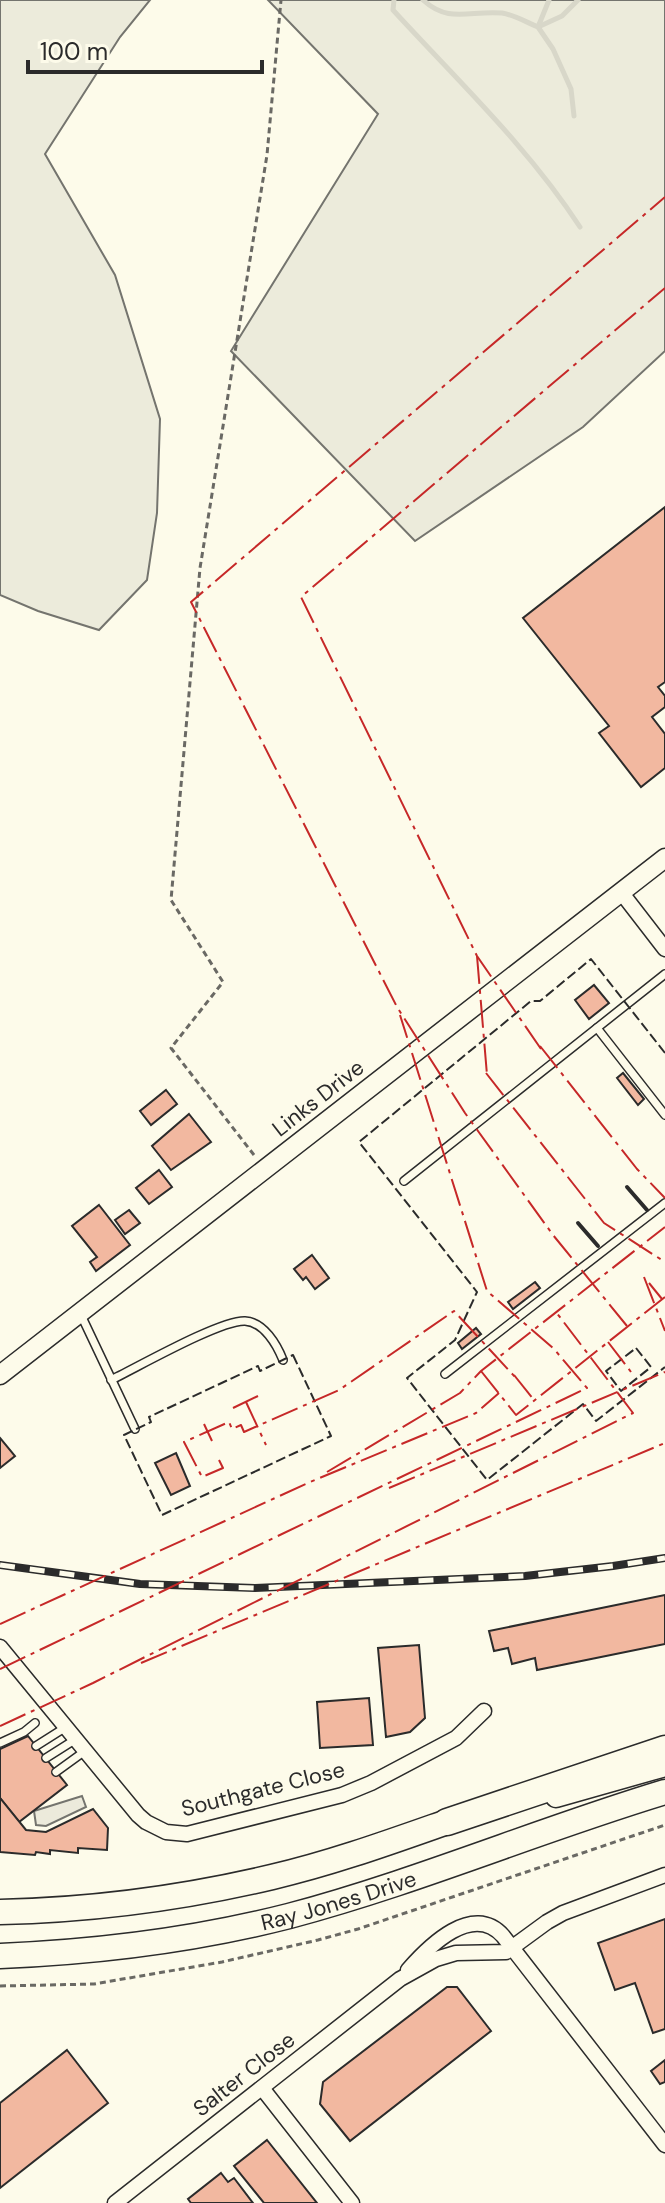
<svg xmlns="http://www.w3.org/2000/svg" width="665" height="2203" font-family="'DM Sans',sans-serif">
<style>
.green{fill:#ecebdb;stroke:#74746e;stroke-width:2}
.parking{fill:#eceadb;stroke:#74746e;stroke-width:2}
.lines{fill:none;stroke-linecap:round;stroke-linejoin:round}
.stream{stroke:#d8d7c9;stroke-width:5}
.building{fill:#f2b8a0;stroke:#2b2b2b;stroke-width:2}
.service-casing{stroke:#2b2b2b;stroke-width:10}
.minor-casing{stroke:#2b2b2b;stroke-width:17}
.tertiary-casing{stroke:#2b2b2b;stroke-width:21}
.secondary-casing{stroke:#2b2b2b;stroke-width:23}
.trunk-casing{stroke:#2b2b2b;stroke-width:27}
.motorway-casing{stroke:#2b2b2b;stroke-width:29}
.path{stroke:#6a6964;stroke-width:3;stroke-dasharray:6 4;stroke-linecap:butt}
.service{stroke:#fdfbea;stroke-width:7}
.minor{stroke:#fdfbea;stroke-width:14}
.tertiary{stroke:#fdfbea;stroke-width:18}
.secondary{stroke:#fdfbea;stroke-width:20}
.trunk{stroke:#fdfbea;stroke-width:24}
.motorway{stroke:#fdfbea;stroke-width:26}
.rail-casing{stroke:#2b2b2b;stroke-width:8}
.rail{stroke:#fdfbea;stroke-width:5;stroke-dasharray:15;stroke-linecap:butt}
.fence{stroke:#2b2b2b;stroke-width:2;stroke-dasharray:10 4;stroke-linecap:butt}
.wall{stroke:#2b2b2b;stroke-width:4}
.power{stroke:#c62828;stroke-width:2;stroke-dasharray:28 6 4 6;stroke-linecap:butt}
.labels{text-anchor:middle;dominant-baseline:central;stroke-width:6;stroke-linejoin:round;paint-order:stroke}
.street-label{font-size:22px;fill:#2b2b2b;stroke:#fdfbea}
</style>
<rect width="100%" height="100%" fill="#fdfbea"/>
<g class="green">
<path d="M0 0H150L120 37 45 154 115 275 160 419 157 513 147 580 99 630 38 611 0 595Z"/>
<path d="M268 0H665V351L583 427 415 541 231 351 378 114Z"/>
</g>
<path class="parking" d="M82 1796 86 1807 46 1826 36 1825 34 1811Z"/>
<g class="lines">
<g class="stream">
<path d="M394 0 393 10C458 81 528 147 580 227"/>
<path d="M423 0C449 24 470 10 502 13 514 15 526 22 538 27L562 16 578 0"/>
<path d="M549 0 538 27 553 49 571 89 574 116"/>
</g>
</g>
<g class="building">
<path d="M665 507V682L658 687 665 696V707L652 717 665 734V768L641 787 599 733 609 726 523 618Z"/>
<path d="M594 985 609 1003 589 1019 575 1000Z"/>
<path d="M623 1073 644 1099 638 1105 617 1078Z"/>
<path d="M166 1090 177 1104 151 1125 140 1111Z"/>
<path d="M189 1114 211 1142 171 1170 152 1146Z"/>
<path d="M159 1170 172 1187 149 1204 136 1188Z"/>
<path d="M99 1205 130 1245 96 1271 90 1262 97 1257 72 1226Z"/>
<path d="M129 1210 140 1223 125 1234 115 1220Z"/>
<path d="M312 1255 329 1278 315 1289 306 1277 303 1280 294 1269Z"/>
<path d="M535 1282 540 1288 513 1309 508 1302Z"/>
<path d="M476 1328 481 1334 462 1349 458 1343Z"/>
<path d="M0 1438 15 1456 0 1468Z"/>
<path d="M176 1453 190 1486 171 1495 155 1463Z"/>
<path d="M665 1595V1644L537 1670 535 1658 512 1664 508 1648 494 1651 489 1631Z"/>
<path d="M419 1645 425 1718 410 1732 386 1737 378 1648Z"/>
<path d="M369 1698 373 1745 320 1748 317 1702Z"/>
<path d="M28 1736 67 1785 19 1822 0 1798V1749Z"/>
<path d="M0 1798 26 1830 46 1832 93 1809 108 1828 107 1850 78 1848V1853L50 1850V1854L36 1852 35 1855 0 1852Z"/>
<path d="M665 1919V2029L653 2033 635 1983 615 1990 598 1943Z"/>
<path d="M447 1987H457L491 2031 350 2141 320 2104 323 2082Z"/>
<path d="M67 2050 108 2103 0 2188V2103Z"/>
<path d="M665 2060V2082L660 2084 651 2071Z"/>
<path d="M267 2140 317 2203H264L234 2166Z"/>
<path d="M221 2173 228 2182 234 2178 253 2203H191L188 2199Z"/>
</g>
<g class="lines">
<defs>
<g id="service">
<path d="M597 1028 665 1115"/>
<path d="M404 1181 665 974"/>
<path d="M81 1315 135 1429"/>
<path d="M445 1374 665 1203"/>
<path d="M111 1380C138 1367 220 1320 245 1321 264 1322 277 1345 283 1360"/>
<path d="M0 1743 24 1732 35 1723"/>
<path d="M36 1746 66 1727"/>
<path d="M46 1758 76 1739"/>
<path d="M56 1772 85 1751"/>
</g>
<g id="minor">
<path d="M621 892 665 949"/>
<path d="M0 1647 138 1815 146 1822 166 1832 187 1834 342 1795 371 1783 456 1738 484 1711"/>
<path d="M408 1970C429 1946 473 1902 503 1936L665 2145"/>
<path d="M262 2088 352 2203"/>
<path d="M115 2203 400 1979 436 1959 456 1953 506 1952 547 1922 563 1913 665 1875"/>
</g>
<path id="tertiary" d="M0 1375 665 858"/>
<path id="secondary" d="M556 1797 665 1766"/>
<g id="trunk">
<path d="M0 1912C92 1910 183 1898 272 1877 332 1863 390 1842 447 1822"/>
<path id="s1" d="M0 1956C97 1952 195 1940 289 1916 417 1882 539 1830 665 1792"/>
</g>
<path id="motorway" d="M447 1822 665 1749"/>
</defs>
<use href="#service" class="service-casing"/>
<use href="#minor" class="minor-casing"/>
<use href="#tertiary" class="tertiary-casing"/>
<use href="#secondary" class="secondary-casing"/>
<use href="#trunk" class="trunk-casing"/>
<use href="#motorway" class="motorway-casing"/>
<g class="path">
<path d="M254 1155 171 1048 223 982 171 900 200 568 267 155 281 0"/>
<path d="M0 1986 94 1984 222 1962 318 1940 358 1929 665 1825"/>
</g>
<use href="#service" class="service"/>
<use href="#minor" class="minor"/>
<use href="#tertiary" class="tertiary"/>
<use href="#secondary" class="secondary"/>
<use href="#trunk" class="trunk"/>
<use href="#motorway" class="motorway"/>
<defs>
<path id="rail" d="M0 1565 140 1584 255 1588 525 1576 613 1566 665 1558"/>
</defs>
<use href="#rail" class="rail-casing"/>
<use href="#rail" class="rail"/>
<g class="fence">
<path d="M665 1053 591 959 540 1001H531L359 1142 477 1292 455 1340 407 1378 487 1480 583 1404 596 1421 665 1367"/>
<path d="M636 1348 651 1367 621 1391 606 1371Z"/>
<path d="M293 1355 331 1436 162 1515 124 1435 151 1422 149 1417 258 1366 260 1371Z"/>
</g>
<g class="wall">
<path d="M627 1187 647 1210"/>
<path d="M578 1223 598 1246"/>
</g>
<g class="power">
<path d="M477 956 487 1075"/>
<path d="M540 1046 637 1169 665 1198"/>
<path d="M541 1049 477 956 301 597 665 288"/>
<path d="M486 1073 604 1223 665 1262"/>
<path d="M644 1277 665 1331"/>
<path d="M649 1283 662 1299"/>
<path d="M627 1326 553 1235 465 1113 397 1007 191 602 665 197"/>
<path d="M608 1342 631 1372"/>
<path d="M481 1371 516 1415 665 1297"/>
<path d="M514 1375 534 1400"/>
<path d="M246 1402 266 1445"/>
<path d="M233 1408 258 1396"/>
<path d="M204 1424 212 1441"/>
<path d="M219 1460 223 1468 202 1477 184 1442 229 1422 232 1429 241 1425 244 1432 339 1390 454 1311 516 1378"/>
<path d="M327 1472 460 1393 481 1371 665 1227"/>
<path d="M389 1488 665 1372"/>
<path d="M0 1624 310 1482 476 1413 499 1393"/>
<path d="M141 1663 665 1443"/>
<path d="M0 1669 587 1388 554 1349 487 1291 400 1015"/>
<path d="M0 1726 93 1683 633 1413 556 1312"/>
</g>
</g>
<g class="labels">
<g class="street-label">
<text transform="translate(318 1098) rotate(-38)">Links Drive</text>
<text transform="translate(263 1789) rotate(-14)">Southgate Close</text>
<text stroke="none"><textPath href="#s1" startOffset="344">Ray Jones Drive</textPath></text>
<text transform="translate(244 2074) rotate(-38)">Salter Close</text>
</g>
</g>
<path d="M28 60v12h234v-12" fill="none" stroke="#2b2b2b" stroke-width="4"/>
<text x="40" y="60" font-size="24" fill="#2b2b2b" stroke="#fdfbea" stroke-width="6" paint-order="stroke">100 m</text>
</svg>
